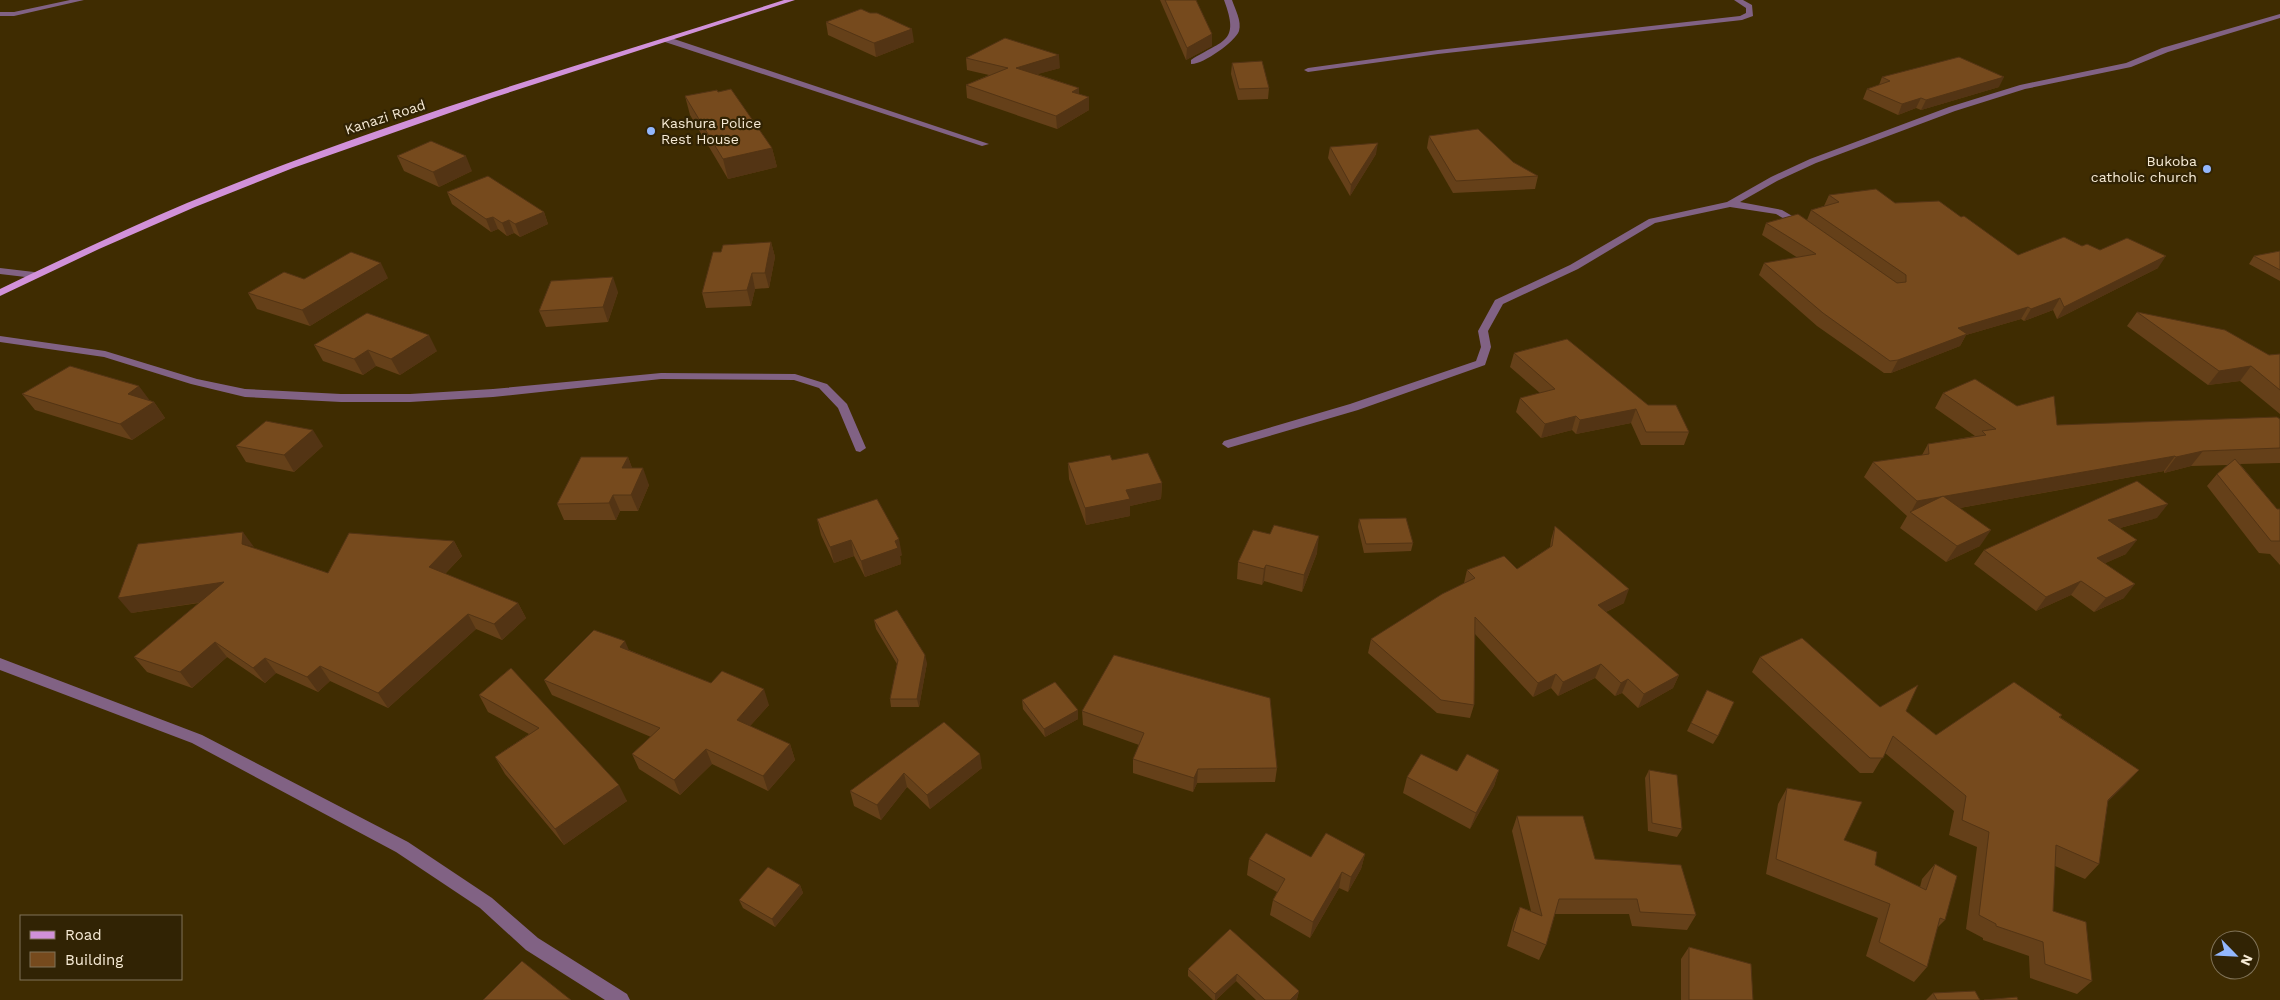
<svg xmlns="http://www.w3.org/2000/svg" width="2280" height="1000" font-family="'Work Sans',sans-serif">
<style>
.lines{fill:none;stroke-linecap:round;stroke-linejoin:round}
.minor{fill:#816284;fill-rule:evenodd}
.major{fill:#d191d9;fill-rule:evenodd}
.wall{fill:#654019}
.shaded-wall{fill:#533414}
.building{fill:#764a1d;stroke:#533414}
.poi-dot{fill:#93b7fd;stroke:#312304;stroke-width:2}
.labels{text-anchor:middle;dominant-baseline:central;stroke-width:4.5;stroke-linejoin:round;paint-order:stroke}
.far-street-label{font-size:14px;fill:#f7ebd6;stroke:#312304}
.far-poi-label{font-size:14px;fill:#f7ebd6;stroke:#312304;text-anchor:start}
</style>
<rect width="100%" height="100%" fill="#3f2c01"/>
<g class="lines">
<g class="minor">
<path d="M70 0H84L14 16H0V12H14Z"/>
<path d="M1224 0H1232C1235 9 1242 21 1239 31 1235 42 1202 65 1191 64V60C1224 39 1240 43 1224 0Z"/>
<path d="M1734 0H1743L1752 5 1753 16 1742 20 1438 54 1308 72 1304 70 1308 68 1438 50 1740 16 1746 13V8Z"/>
<path d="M2280 14V18L2168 52 2131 67 2025 89 1955 111 1816 163 1777 181 1740 202 1782 210 1806 224V228H1800L1776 214 1730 207 1655 223 1578 269 1503 304 1488 331 1491 347 1485 365 1358 410 1228 448 1222 444 1224 441 1350 404 1476 361 1481 347 1478 331 1495 300 1570 265 1649 219 1727 202 1771 177 1810 159 1949 107 2020 85 2126 63 2162 48Z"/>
<path d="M665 38H671L989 144 982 146 665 42Z"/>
<path d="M0 268 34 272 39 275 34 278 0 274Z"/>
<path d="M0 336 105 351 197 379 245 389 341 394H410L493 389 661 373 795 374 827 384 847 404 866 448 860 452 856 451 838 408 819 388 794 380 661 379 493 397 410 402H341L245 397 191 384 104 357 0 342Z"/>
<path d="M0 658 202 735 408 842 492 898 538 938 627 994 630 1000H605L526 950 480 908 396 852 192 743 0 670Z"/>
</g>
<path class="major" d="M784 0H795L492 98 293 168 195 207 99 249 0 296V289C62 259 124 230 187 203 381 122 584 64 784 0Z"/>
</g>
<g class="wall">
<path d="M1160 0H1196L1212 46 1186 60Z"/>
<path d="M826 22 914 42 876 57 828 35Z"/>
<path d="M966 58 1060 68 1037 74 1079 88V94L1089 97V110L1057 129 967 98 966 85 989 75 967 70Z"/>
<path d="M1232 63 1269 88 1268 99 1238 100 1231 74Z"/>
<path d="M1882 77 1999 87 1921 110 1916 108 1898 115 1863 99 1867 89 1879 85Z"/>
<path d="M718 92 772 148 777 167 728 179 690 115 685 96Z"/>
<path d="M1429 136 1538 176 1535 189 1453 193 1427 148Z"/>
<path d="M1330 147 1376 154 1350 196 1328 158Z"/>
<path d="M397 156 472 171 439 187 404 171Z"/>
<path d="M447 192 544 212 548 224 520 237 514 233 507 236 498 229 491 232 452 204Z"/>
<path d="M1829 195 1895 203 1961 217 2018 255 2082 246 2158 268 2057 319 2053 310 2024 321 2021 319 1966 335 1960 346 1891 373H1884L1817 326 1759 275 1764 263 1798 258 1762 235 1766 223 1807 220 1811 210 1824 206Z"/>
<path d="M771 242 775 257 769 288 755 289 751 306 706 308 702 293 721 252Z"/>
<path d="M2280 251V281L2249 264 2254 256Z"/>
<path d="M388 278 310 326 257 309 248 293 304 279Z"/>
<path d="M618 292 608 322 546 327 539 311Z"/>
<path d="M2137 312 2269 355 2280 354V414L2240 381 2208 385 2127 326Z"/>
<path d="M314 345 437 351 400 375 376 366 363 375 323 361Z"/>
<path d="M1514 353 1648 405 1689 432 1684 445H1641L1631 423 1576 434 1572 430 1541 438 1516 412 1520 398 1540 393 1510 367Z"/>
<path d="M1943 393 2017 406 2057 425 2280 419V463L2240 464 2277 509H2280V565L2270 554 2259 553 2207 486 2217 474 2228 465 2191 466 2164 473V471L1960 508 1980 546 1946 562 1900 528 1907 516 1864 477 1873 462 1922 455 1928 444 1975 436 1935 408Z"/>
<path d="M22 394 149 400 154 402 165 418 132 440 35 410Z"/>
<path d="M236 446H323L294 472 246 462Z"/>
<path d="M628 457 632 468 649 485 638 511H620L616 520H564L557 504Z"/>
<path d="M1112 460 1162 483 1161 499 1130 506V516L1086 525 1069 479 1068 463Z"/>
<path d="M2157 518 2120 528 2126 554 2105 563 2124 598 2094 612 2071 595 2036 611 1974 564 1984 550Z"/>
<path d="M817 519 902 555 900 556 901 564 865 577 854 556 834 563 821 535Z"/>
<path d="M1359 519 1413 543 1411 551 1364 553 1358 527Z"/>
<path d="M1555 526 1624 603 1606 612 1679 675 1673 688 1638 708 1622 693 1615 696 1595 678 1558 696 1551 688 1533 697 1475 634 1474 705 1470 718 1437 713 1368 653 1371 639 1464 583 1467 570 1517 569 1550 547 1551 540Z"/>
<path d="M454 541 462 556 445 574 518 603 526 618 502 640 476 629 388 708 330 681 318 692 276 673 265 683 227 657 192 688 147 672 134 657 199 603 131 613 254 548 328 573Z"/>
<path d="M1317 553 1302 592 1264 581 1262 585 1237 579 1238 562Z"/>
<path d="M874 620 927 663 919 707H891L890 699 897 664 876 629Z"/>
<path d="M629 650 711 683 769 705 750 726 790 744 795 760 768 791 712 764 680 795 639 769 632 754 651 737 552 695 544 680Z"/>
<path d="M1760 657 1880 707 1906 711 1936 735 2062 715 2060 717 2139 770 2108 801 2099 864 2085 879 2055 866 2053 911 2092 981 2077 994 2030 978 2029 956 1983 940V938L1966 929 1977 847 1949 835 1954 811 1885 753 1873 773H1860L1752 672Z"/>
<path d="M511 668 627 801 564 845 505 774 495 757 529 734 488 712 479 695Z"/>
<path d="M1707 690 1718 736 1713 744 1687 731Z"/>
<path d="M1022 700 1078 719 1045 737 1023 709Z"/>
<path d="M1082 711 1277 768 1275 782 1197 783 1193 792 1133 773V759L1139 745 1083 725Z"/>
<path d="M944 722 982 768 930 809 907 787 881 820 854 806 850 791Z"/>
<path d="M1499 770 1494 786 1470 829 1403 793 1407 777 1457 771Z"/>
<path d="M1649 770 1682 829 1677 837 1648 831 1645 778Z"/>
<path d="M1787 788 1844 840 1875 865 1920 887 1922 879 1935 864 1945 920 1937 928 1927 967 1914 982 1866 956 1878 918 1766 874 1778 804Z"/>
<path d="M1517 816 1595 859 1696 915 1687 930 1632 926 1629 914H1555L1546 945 1539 960 1507 946 1514 921 1520 907 1531 911 1512 831Z"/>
<path d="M1365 854 1361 869 1348 892 1339 888 1310 938 1270 915 1273 900 1277 892 1247 875 1249 859 1311 857Z"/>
<path d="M800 885 803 893 775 927 743 908 739 900Z"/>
<path d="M1230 929 1299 991 1297 999 1296 1000H1256L1236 981 1216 1000H1213L1188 976V969Z"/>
<path d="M1689 947 1753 1000H1681V959Z"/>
<path d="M1933 993 1980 1000H1926Z"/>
</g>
<g class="shaded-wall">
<path d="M912 29 914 42 876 57 874 43Z"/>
<path d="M1212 34V46L1186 60 1187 48Z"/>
<path d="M1059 55 1060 68 1017 80 1016 68Z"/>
<path d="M2004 77 1999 87 1921 110 1926 100Z"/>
<path d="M1079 88V101L1072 92Z"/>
<path d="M1089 97V110L1057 129 1056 116Z"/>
<path d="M1921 98 1916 108 1898 115 1902 104Z"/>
<path d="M1378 143 1376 154 1350 196 1351 185Z"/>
<path d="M772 148 777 167 728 179 723 159Z"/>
<path d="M466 156 472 171 439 187 433 172Z"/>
<path d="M544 212 548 224 520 237 515 224Z"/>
<path d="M493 217 498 229 491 232 486 219Z"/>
<path d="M509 220 514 233 507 236 502 223Z"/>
<path d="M771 242 775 257 769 288 765 273Z"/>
<path d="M2166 256 2158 268 2057 319 2064 307Z"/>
<path d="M381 263 388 278 310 326 302 310Z"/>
<path d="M752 273 755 289 751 306 747 290Z"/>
<path d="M613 277 618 292 608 322 603 307Z"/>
<path d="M2060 298 2053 310 2024 321 2031 309Z"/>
<path d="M2028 307 2021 319 1966 335 1960 346 1891 373 1898 360 1958 328Z"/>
<path d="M429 335 437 351 400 375 391 359Z"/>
<path d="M368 350 376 366 363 375 354 359Z"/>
<path d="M2251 366 2240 381 2208 385 2219 371Z"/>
<path d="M139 386 151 402 128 394Z"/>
<path d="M154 402 165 418 132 440 120 424Z"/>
<path d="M1636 409 1631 423 1576 434 1580 420Z"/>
<path d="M1576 416 1572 430 1541 438 1545 424Z"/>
<path d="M313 430 323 446 294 472 284 455Z"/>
<path d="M2203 451 2191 466 2164 473 2176 457Z"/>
<path d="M2175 456 2164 471 1915 516 1911 512 1917 501Z"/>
<path d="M628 457 634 473 622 468Z"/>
<path d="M643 468 649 485 638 511 631 495Z"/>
<path d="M1162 483 1161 499 1130 506V516L1086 525 1085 508 1126 490Z"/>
<path d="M613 495 620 511 616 520 609 503Z"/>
<path d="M2168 504 2157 518 2097 534 2108 520Z"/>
<path d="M1991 530 1980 546 1946 562 1957 546Z"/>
<path d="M243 532 254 547 242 544Z"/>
<path d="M1319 536 1317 553 1302 592 1304 575Z"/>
<path d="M899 539 902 555 900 556 901 564 865 577 861 561 895 541Z"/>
<path d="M851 540 854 556 834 563 830 547Z"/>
<path d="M2137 540 2126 554 2086 572 2097 558Z"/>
<path d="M454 541 462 556 437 582 429 567Z"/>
<path d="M1266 565 1264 581 1262 585 1264 569Z"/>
<path d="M2081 581 2071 595 2036 611 2046 597Z"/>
<path d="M224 582 235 597 131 613 118 598Z"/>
<path d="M2135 584 2124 598 2094 612 2106 598Z"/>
<path d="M1629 589 1624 603 1593 618 1598 605Z"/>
<path d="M518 603 526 618 502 640 494 624Z"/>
<path d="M468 614 476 629 388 708 378 693Z"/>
<path d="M625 641 632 657 620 647Z"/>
<path d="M215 642 227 657 192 688 180 672Z"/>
<path d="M925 655 927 663 919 707 917 699Z"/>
<path d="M265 658 276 673 265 683 253 668Z"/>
<path d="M1601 664 1595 678 1558 696 1563 682Z"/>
<path d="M320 666 330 681 318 692 307 677Z"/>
<path d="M1556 674 1551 688 1533 697 1538 683Z"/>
<path d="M1679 675 1673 688 1638 708 1644 694Z"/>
<path d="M1628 679 1622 693 1615 696 1621 683Z"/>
<path d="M764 689 769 705 742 735 737 720Z"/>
<path d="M1078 710V719L1045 737 1044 729Z"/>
<path d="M790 744 795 760 768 791 763 776Z"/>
<path d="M706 749 712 764 680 795 674 780Z"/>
<path d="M980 754 982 768 930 809 927 795Z"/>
<path d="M1198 769 1197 783 1193 792 1194 778Z"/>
<path d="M1499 770 1494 786 1470 829 1476 813Z"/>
<path d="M2139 770 2125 785 2094 815 2108 800Z"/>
<path d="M904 773 907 787 881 820 877 805Z"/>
<path d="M619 785 627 801 564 845 555 829Z"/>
<path d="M1365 854 1361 869 1348 892 1351 877Z"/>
<path d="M1342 872 1339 888 1310 938 1313 922Z"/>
<path d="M800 885 803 893 775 927 772 919Z"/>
<path d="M1237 974 1236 981 1216 1000H1215V994Z"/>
<path d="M1299 991 1297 999 1296 1000H1290Z"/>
</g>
<g class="building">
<path d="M1165 0H1196L1212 34 1187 48Z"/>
<path d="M861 9 870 13H877L912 29 874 43 826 22Z"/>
<path d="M1005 38 1059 55 1016 68 1079 88 1072 92 1089 97 1056 116 966 85 1008 68 966 58Z"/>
<path d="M1959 57 2004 77 1926 100 1921 98 1902 104 1867 89 1890 81 1882 77Z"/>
<path d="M1262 61 1269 88 1239 89 1232 63Z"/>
<path d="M731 89 772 148 723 159 685 96 717 90 718 92Z"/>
<path d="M1478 129 1513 162 1538 176 1456 181 1429 136Z"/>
<path d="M431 141 466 156 433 172 397 156Z"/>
<path d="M1378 143 1351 185 1330 147Z"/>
<path d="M488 176 544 212 515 224 509 220 502 223 493 217 486 219 447 192Z"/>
<path d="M1876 189 1895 203 1939 201 1961 217 1964 216 2018 255 2064 237 2082 246 2087 244 2100 250 2127 238 2166 256 2064 307 2060 298 2031 309 2028 307 1958 328 1967 334 1898 360 1890 361 1823 313 1764 263 1816 254 1766 223 1798 214 1897 283 1906 282V275L1811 210 1839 202 1829 195Z"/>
<path d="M771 242 765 273H752L747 290 702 293 713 252H721L723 245Z"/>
<path d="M2280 251V270L2254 256Z"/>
<path d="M351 252 381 263 302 310 248 293 284 272 304 279Z"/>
<path d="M613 277 603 307 539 311 551 281Z"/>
<path d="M2137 312 2225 330 2269 355 2280 354V390L2251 366 2219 371Z"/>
<path d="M367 313 429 335 391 359 368 350 354 359 314 345Z"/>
<path d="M1567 339 1648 405H1676L1689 432H1646L1636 409 1580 420 1576 416 1545 424 1520 398 1555 389 1514 353Z"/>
<path d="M70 366 139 386 128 394 154 402 120 424 22 394Z"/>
<path d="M1975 379 2017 406 2054 396 2057 425 2277 417 2280 419V448L2203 451 2176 457 2175 456 1917 501 1873 462 1929 454 1928 444 1986 435 1982 431 1996 429 1943 393Z"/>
<path d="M266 421 313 430 284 455 236 446Z"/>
<path d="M1148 453 1162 483 1126 490 1130 499 1085 508 1068 463 1110 455 1112 460Z"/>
<path d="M581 457H628L622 468H643L631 495H613L609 503 557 504Z"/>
<path d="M2235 459 2277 509H2280V541H2271L2217 474Z"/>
<path d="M2137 481 2168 504 2108 520 2137 540 2097 558 2135 584 2106 598 2081 581 2046 597 1984 550Z"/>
<path d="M1943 496 1991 530 1957 546 1910 512Z"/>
<path d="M877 499 899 539 895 541 898 548 861 561 851 540 830 547 817 519Z"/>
<path d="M1406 518 1413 543 1366 544 1359 519Z"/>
<path d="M1274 525 1319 536 1304 575 1266 565 1264 569 1238 562 1253 530 1270 534Z"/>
<path d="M1555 526 1629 589 1598 605 1679 675 1644 694 1628 679 1621 683 1601 664 1563 682 1556 674 1538 683 1475 617 1474 705 1441 700 1371 639 1442 594 1475 578 1467 570 1504 556 1517 569 1552 546Z"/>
<path d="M243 532 242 544 328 573 349 533 454 541 429 567 518 603 494 624 468 614 378 693 320 666 307 677 265 658 253 668 215 642 180 672 134 657 224 582 118 598 138 544Z"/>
<path d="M897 610 925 655 917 699H890L898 660 874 620Z"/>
<path d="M594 630 625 641 620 647 711 683 722 671 764 689 737 720 790 744 763 776 706 749 674 780 632 754 660 728 544 680Z"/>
<path d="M1802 638 1880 707 1918 685 1906 711 1936 735 2014 682 2062 715 2059 717 2139 770 2108 800 2099 864 2056 845 2053 911 2086 922 2092 981 2045 964 2043 942 1996 926V924L1979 915 1989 832 1962 820 1966 796 1893 736 1883 758H1870L1760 657Z"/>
<path d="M1114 655 1270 698 1277 768 1198 769 1194 778 1133 759 1144 733 1082 711Z"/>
<path d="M511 668 619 785 555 829 495 757 539 728 479 695Z"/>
<path d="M1055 682 1078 710 1044 729 1022 700Z"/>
<path d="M1707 690 1734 702 1718 736 1691 723Z"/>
<path d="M944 722 980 754 927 795 904 773 877 805 850 791Z"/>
<path d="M1421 754 1457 771 1467 754 1499 770 1476 813 1407 777Z"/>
<path d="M1649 770 1677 775 1682 829 1652 823Z"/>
<path d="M1787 788 1862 802 1844 840 1877 852 1875 865 1926 890 1935 864 1957 876 1945 920 1940 918 1927 967 1879 942 1890 904 1776 859Z"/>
<path d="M1517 816H1583L1595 859 1681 865 1696 915 1640 912 1637 899H1559L1546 945 1513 931 1520 907 1542 916Z"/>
<path d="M1266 833 1311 857 1326 833 1365 854 1351 877 1342 872 1313 922 1273 900 1285 879 1249 859Z"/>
<path d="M768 867 800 885 772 919 739 900Z"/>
<path d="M1230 929 1299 991 1290 1000H1265L1237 974 1215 994 1188 969Z"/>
<path d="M1689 947 1751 964 1753 1000H1689Z"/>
<path d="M522 961 571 1000H483Z"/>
<path d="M1975 991 1980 1000H1937L1933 993Z"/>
<path d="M2017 997 2018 1000H1984Z"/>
</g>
<g class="poi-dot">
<circle cx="651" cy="131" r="5"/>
<circle cx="2207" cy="169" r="5"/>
</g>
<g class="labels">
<g class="far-street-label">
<text transform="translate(385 117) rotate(-18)">Kanazi Road</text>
</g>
<g class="far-poi-label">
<text x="661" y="123">Kashura Police<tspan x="661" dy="16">Rest House</tspan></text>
<text x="2197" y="161" text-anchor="end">Bukoba<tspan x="2197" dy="16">catholic church</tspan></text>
</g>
</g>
<rect x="20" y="915" width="162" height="65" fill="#312304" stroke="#807358"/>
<rect x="30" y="931" width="25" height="8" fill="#d191d9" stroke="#807358"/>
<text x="65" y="940" font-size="15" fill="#f7ebd6">Road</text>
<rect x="30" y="952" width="25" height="15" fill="#764a1d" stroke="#807358"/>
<text x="65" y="965" font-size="15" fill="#f7ebd6">Building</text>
<g transform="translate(2235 955) rotate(114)"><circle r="24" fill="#312304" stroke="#807358"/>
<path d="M0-4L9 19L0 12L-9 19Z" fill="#93b7fd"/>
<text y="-8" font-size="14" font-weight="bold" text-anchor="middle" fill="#f7ebd6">N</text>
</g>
</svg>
